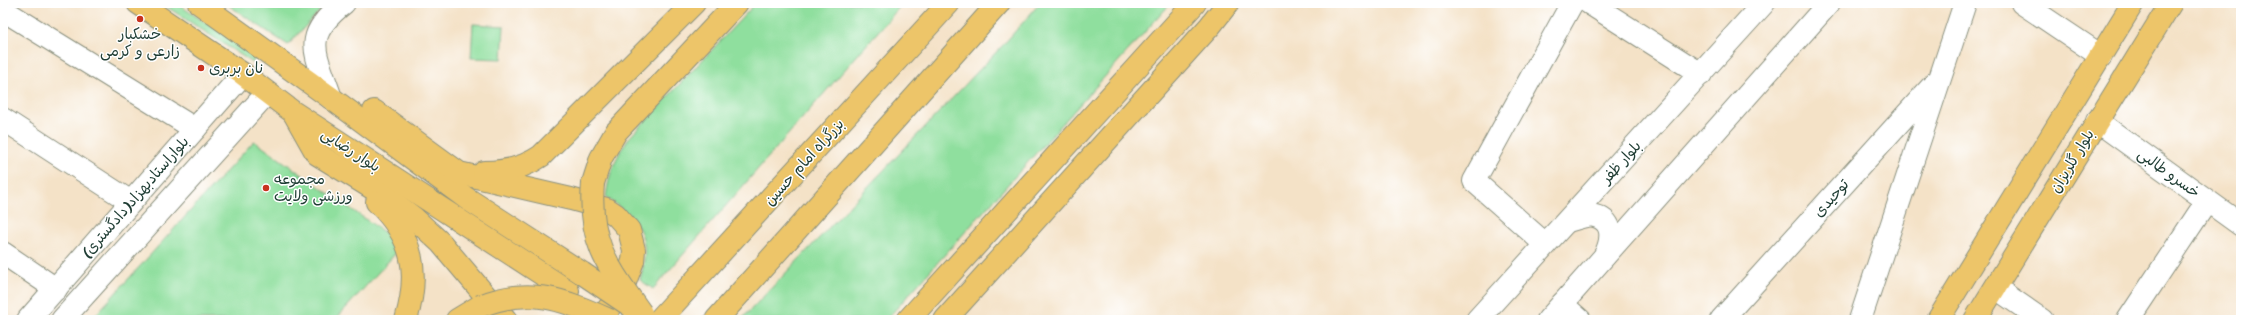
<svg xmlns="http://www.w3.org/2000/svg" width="2244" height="323" font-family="Sriracha,'Playpen Sans Arabic',sans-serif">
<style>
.green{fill:#8fdf9e;stroke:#578e69}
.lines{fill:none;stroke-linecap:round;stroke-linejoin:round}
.minor-casing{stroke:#8a907e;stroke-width:24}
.major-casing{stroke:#8a907e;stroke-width:24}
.highway-casing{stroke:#8a907e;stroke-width:24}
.minor{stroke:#fff;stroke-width:22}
.major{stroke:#edc569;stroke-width:22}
.highway{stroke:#edc569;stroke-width:22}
.major-bridge-casing{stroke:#8a907e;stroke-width:24;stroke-linecap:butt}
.major-bridge{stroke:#edc569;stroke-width:22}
.poi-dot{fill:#c8321e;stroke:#fff;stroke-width:1.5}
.labels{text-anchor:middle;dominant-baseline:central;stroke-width:3;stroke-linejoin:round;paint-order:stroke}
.poi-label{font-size:15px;fill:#1f3d34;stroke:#fff;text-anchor:start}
.street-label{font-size:15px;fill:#1f3d34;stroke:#fff}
</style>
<rect width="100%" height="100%" fill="#fff"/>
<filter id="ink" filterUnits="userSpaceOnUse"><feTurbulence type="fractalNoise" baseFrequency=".025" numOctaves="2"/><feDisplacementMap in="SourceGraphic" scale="8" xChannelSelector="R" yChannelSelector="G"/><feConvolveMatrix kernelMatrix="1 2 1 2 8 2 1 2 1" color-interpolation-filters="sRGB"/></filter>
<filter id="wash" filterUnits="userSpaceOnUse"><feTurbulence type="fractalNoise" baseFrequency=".012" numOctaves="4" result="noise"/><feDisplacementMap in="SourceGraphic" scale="16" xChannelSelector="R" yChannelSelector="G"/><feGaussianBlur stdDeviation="0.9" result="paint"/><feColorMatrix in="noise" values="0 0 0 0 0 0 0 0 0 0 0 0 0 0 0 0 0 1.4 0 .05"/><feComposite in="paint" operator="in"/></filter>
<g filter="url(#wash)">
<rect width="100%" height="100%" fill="#f4e2c7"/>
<g class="green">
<path d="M161 3H176L256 56 253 63Z"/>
<path d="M225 3H327L288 45Z"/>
<path d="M756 3H903L653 289 640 280C652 236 640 222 606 197 609 173 615 158 629 138Z"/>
<path d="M1040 3H1171L886 320H741L1004 44Z"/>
<path d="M473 24 504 26 502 59 471 58Z"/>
<path d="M254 141 388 235 396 253 335 320H91Z"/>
</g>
</g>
<g filter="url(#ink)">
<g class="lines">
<defs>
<g id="minor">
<path d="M1589 3 1701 74"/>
<path d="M2022 3 2101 56"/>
<path d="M3 10 195 129"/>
<path d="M331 98C316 52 300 38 344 3"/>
<path d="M3 119 131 202"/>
<path d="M2097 121 2241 225"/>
<path d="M1568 221C1576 219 1587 214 1595 216 1615 221 1612 241 1605 255"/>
<path d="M1545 244 1474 181 1572 3"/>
<path d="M3 253 56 289"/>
<path d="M1996 288 2042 320"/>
<path d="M1562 304 1580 320"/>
<path d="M28 320 243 74"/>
<path d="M62 320 267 93"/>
<path d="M1477 320 1764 3"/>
<path d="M1548 320 1829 3"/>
<path d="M1721 320 1935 83"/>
<path d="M1860 320 1965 3"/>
<path d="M2128 320 2207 201"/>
</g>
<g id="major">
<path d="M138 3 243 74 293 112 568 291"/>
<path d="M199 3 331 98 466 198 582 273"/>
<path d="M374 111 459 173 571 199 607 209 616 215 629 230 634 250 633 261 621 293 599 320"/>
<path d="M295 115 317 154 385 196 414 218 441 243 506 320"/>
<path d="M484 172C506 172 524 168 541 156L694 3"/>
<path d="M593 183 601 158 616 132 737 3"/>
<path d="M377 202C414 238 420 272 406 320"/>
<path d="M457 320 480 306"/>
<path d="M908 320 1195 3"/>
<path d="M945 320 1210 26 1228 3"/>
<path d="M1938 320 2133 3"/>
<path d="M1975 320 2171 3"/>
</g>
<g id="highway">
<path d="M659 320 949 3"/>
<path d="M716 320 999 3"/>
</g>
</defs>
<use href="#minor" class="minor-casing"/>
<use href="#major" class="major-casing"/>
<use href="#highway" class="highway-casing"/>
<use href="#minor" class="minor"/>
<use href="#major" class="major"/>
<use href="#highway" class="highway"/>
<defs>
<g id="major-bridge">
<path d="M593 183C588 243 608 266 641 313"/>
<path d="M582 273 631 306"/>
<path d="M480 306C529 286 563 299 609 320"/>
</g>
</defs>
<use href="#major-bridge" class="major-bridge-casing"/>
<use href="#major-bridge" class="major-bridge"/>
</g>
</g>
<g class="poi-dot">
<circle cx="140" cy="19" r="4"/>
<circle cx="201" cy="68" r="4"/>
<circle cx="266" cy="188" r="4"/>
</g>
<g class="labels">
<g class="poi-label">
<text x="140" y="34" text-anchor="middle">خشکبار<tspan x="140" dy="17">زارعی و کرمی</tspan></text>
<text x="209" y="68">نان بربری</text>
<text x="274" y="179">مجموعه<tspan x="274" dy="17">ورزشی ولایت</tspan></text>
</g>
<g class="street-label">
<text transform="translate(351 150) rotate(33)">بلوار رضایی</text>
<text transform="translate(2072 161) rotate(-59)">بلوار گلریزان</text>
<text transform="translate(804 162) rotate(-48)">بزرگراه امام حسین</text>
<text transform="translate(1621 162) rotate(-48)">بلوار ظفر</text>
<text transform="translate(2169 173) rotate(36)">خسرو طالبی</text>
<text transform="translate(135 197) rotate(-49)">بلواراستادبهزاد(دادگستری)</text>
<text transform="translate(1831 198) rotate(-48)">توحیدی</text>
</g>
</g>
<rect width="2244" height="323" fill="none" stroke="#fff" stroke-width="16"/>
</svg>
